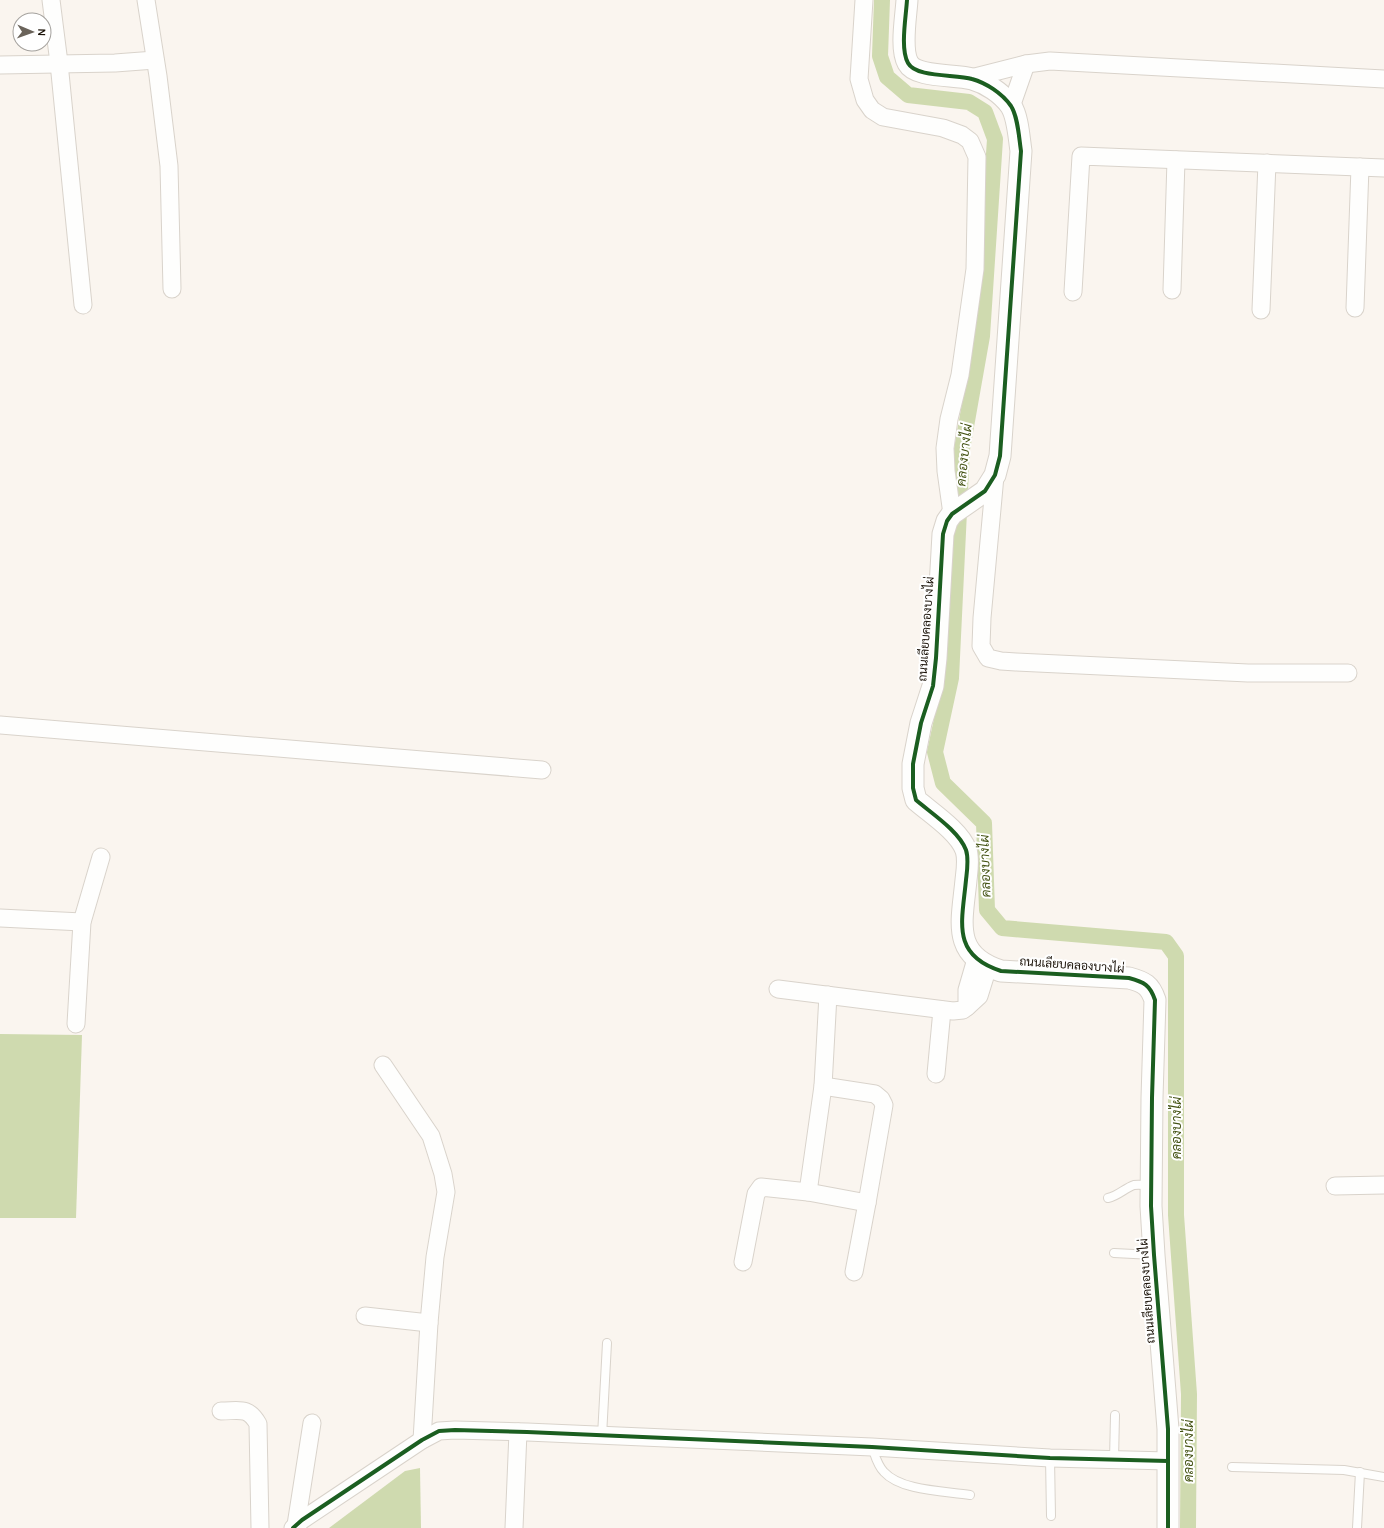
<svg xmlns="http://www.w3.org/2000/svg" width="1384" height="1528" font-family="Karla,Sarabun,sans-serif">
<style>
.water{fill:#cfdaaf}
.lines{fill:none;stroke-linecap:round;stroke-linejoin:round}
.canal{stroke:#cfdaaf;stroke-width:16}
.service-casing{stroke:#d9d3cb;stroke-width:10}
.minor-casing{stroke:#d9d3cb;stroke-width:19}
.tertiary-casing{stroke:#d9d3cb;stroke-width:23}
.service{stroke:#fefefd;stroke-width:8}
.minor{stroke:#fefefd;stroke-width:17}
.tertiary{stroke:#fefefd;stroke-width:21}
.cycleway-casing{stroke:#fff;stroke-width:6}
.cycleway{stroke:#1b5e20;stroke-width:4}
.labels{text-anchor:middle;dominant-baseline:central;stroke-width:4;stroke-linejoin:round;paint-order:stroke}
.street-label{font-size:12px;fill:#1c140a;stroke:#fff}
.water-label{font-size:13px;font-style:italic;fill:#445314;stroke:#fff}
</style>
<rect width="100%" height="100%" fill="#faf5ef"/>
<g class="water">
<path d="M0 1034 82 1035 76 1218H0Z"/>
<path d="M420 1468 421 1528H329L405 1471Z"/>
</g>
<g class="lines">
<path class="canal" d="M882 0 880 56 887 77 908 95 969 102 985 112 995 139 982 336 962 449 951 678 935 752 943 783 984 823 987 910 1002 928 1166 942 1176 956V1215L1189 1394 1188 1528"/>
<defs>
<g id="service">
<path d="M1108 1198C1118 1196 1125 1188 1134 1185 1140 1184 1145 1185 1151 1186"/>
<path d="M1114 1253 1153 1255"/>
<path d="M602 1436 607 1343"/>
<path d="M872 1447C875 1455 877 1465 884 1472 901 1491 945 1491 970 1495"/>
<path d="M1050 1458 1051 1516"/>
<path d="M1114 1460 1115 1415"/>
<path d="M1232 1467 1344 1470 1384 1477"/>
<path d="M1357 1528 1360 1472"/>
</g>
<g id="minor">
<path d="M51 0 59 63 83 305"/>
<path d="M146 0 158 76 169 166 172 289"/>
<path d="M864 0 859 79 865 100 872 110 883 117 943 128 962 135 970 141 977 157 975 269 960 375 949 419 945 448 946 471 952 514"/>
<path d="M0 65 115 63 155 60"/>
<path d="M971 78 1026 64 1050 61 1384 79"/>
<path d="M1011 107 1026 64"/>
<path d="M1172 290 1176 160"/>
<path d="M1073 292 1081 156 1384 168"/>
<path d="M1355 308 1360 167"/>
<path d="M1261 310 1267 163"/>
<path d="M995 476 982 618 981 646 988 658 1001 661 1016 662 1248 673H1348"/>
<path d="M0 725 542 770"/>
<path d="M0 918 82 922"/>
<path d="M976 959 967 990V1007L979 996 988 967"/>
<path d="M778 989 953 1011 963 1010 967 1007"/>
<path d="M76 1024 82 922 101 857"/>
<path d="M383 1065 431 1136 443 1174 446 1192 435 1257 429 1323 422 1440"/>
<path d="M936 1074 942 1010"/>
<path d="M1335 1186 1384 1185"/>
<path d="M808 1192 867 1203 884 1105 881 1099 875 1094 823 1086"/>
<path d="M743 1262 756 1194 761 1187 808 1192 823 1086 828 995"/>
<path d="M854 1272 867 1203"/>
<path d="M365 1316 429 1323"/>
<path d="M221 1411C239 1411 248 1406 258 1424L260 1528"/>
<path d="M296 1525 312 1423"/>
<path d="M293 1528 302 1520 422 1440 439 1431 455 1430 527 1432 872 1447 1050 1458 1168 1461"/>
<path d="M514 1528 518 1432"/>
</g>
<path id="tertiary" d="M907 0C906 17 900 49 908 63 916 78 956 74 972 79 986 83 1002 93 1011 106 1018 117 1019 138 1021 151L1000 456 995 475 985 491 952 514 947 521 943 534 936 658 933 686 921 723 913 764V788L916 800C931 813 959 831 966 850 969 859 967 871 966 880 962 922 951 955 1001 971L1129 978C1144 982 1150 985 1155 1000L1152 1098 1151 1206 1154 1255 1168 1429V1528"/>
</defs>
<use href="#service" class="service-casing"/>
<use href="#minor" class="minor-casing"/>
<use href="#tertiary" class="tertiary-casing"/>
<use href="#service" class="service"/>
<use href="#minor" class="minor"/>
<use href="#tertiary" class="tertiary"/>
<defs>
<g id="cycleway">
<path d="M907 0C906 17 900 49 908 63 916 78 956 74 972 79 986 83 1002 93 1011 106 1018 117 1019 138 1021 151L1000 456 995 475 985 491 952 514 947 521 943 534 936 658 933 686 921 723 913 764V788L916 800C931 813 959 831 966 850 969 859 967 871 966 880 962 922 951 955 1001 971L1129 978C1144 982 1150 985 1155 1000L1152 1098 1151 1206 1154 1255 1168 1429V1528"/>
<path d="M293 1528 302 1520 422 1440 439 1431 455 1430 527 1432 872 1447 1050 1458 1168 1461"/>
</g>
</defs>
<use href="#cycleway" class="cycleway-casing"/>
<use href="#cycleway" class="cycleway"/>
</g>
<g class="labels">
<g class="street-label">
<text transform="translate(926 629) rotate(-86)">ถนนเลียบคลองบางไผ่</text>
<text transform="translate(1072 965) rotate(4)">ถนนเลียบคลองบางไผ่</text>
<text transform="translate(1147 1291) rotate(-94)">ถนนเลียบคลองบางไผ่</text>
</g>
<g class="water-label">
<text transform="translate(964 455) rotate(-84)">คลองบางไผ่</text>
<text transform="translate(985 866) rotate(-92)">คลองบางไผ่</text>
<text transform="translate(1176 1128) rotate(-90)">คลองบางไผ่</text>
<text transform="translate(1188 1451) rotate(-90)">คลองบางไผ่</text>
</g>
</g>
<g transform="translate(32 32) rotate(92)"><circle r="19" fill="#ffffff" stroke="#a4a19d"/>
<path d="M0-3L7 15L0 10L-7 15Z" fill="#6a635a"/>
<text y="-6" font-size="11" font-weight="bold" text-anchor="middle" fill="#1c140a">N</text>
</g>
</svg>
